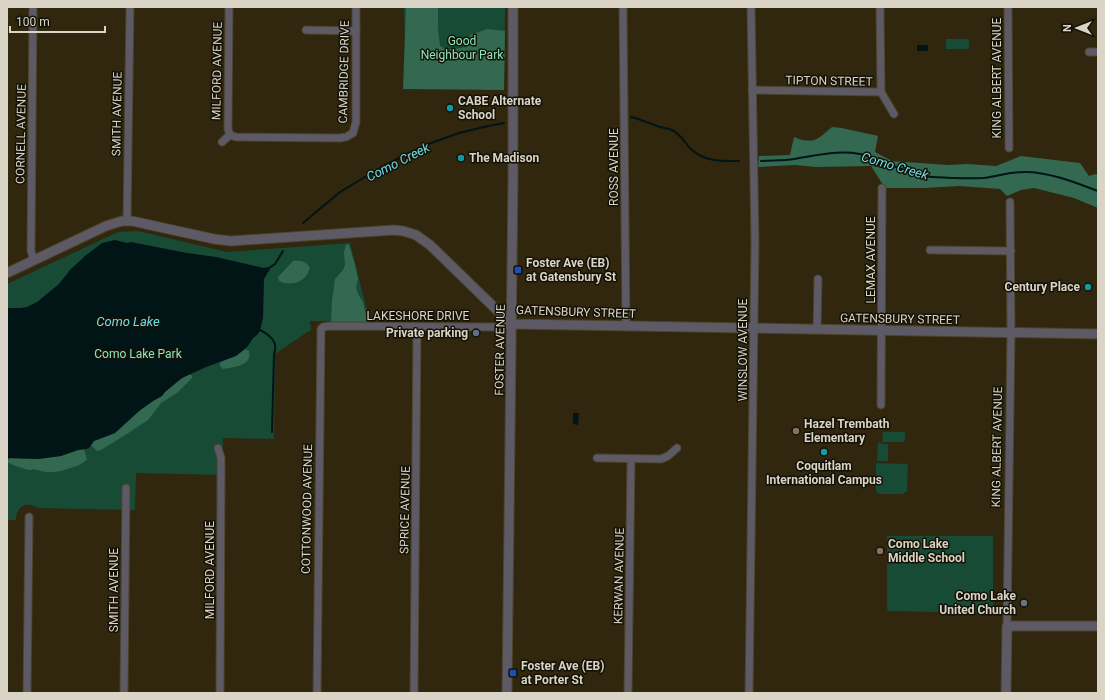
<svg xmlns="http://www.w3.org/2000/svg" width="1105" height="700" font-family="Roboto,sans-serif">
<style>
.green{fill:#174b36}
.forest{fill:#326950}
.water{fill:#011416}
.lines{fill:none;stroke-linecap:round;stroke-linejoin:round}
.stream{stroke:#011416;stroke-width:2}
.minor-casing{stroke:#4b432b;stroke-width:9}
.tertiary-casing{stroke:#4b432b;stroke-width:11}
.minor{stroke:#5d5a65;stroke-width:7}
.tertiary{stroke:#5d5a65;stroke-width:9}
.culture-dot{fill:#0f9aa8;stroke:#141106;stroke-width:1.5}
.transit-dot{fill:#1a4fb4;stroke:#141106;stroke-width:1.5}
.service-dot{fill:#5c6f8a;stroke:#141106;stroke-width:1.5}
.education-dot{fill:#8d6e63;stroke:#141106;stroke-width:1.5}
.worship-dot{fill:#6b7280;stroke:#141106;stroke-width:1.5}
.labels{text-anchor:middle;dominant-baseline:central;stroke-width:3;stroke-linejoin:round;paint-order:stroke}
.park-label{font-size:12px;fill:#8ee3ba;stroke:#141106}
.street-label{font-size:12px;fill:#d9d4c5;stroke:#141106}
.poi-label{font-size:12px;font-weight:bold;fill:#d9d4c5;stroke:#141106;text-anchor:start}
.water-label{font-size:13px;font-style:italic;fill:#71dee9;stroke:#141106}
</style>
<rect width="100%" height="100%" fill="#30270e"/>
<g class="green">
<path d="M404 7H505L504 90 406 86Z"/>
<rect x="946" y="39" width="23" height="10"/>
<path d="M138 231 227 252 350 243 370 322 310 321 311 331H309L275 354 274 439 223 438 222 475 136 473 135 510 38 508C26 500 16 507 16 520H7V284L118 232Z"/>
<path d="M883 432H905V440L904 442H882Z"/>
<path d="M878 443 888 444V461H877Z"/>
<path d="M876 463 908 464 907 491 903 494H879L876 491Z"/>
<path d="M887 536H993V610L990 613 889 611 887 609Z"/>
</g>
<g class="forest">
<path d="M406 7H438V28L440 46 449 50 467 47 470 35 487 29 505 31 504 90 403 89Z"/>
<path d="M832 127 842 128 878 136 875 152 892 161 948 165 967 164 996 166 1021 156 1080 163 1089 176 1095 174 1098 175V208L1074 198 1034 188 1021 190 1007 196 1000 189 959 186 924 188H885L871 166 816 167 795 165 758 167 759 156 790 155 794 137C813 145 817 140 832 127Z"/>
<path d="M348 244 349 245 355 265 358 279 356 287 358 294 363 302 368 324 331 323 332 301 335 279 343 270 345 265 344 252 346 245Z"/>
<path d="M293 261C300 260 306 261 310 268 306 282 292 287 279 281L278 277Z"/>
<path d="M246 349 249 351C253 366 233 367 223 369L220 366V362L236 355Z"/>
<path d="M190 374 192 376V378L178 392 161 403 148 420 130 432 101 450 97 451 91 445 94 441 115 433 139 411 153 401 162 396 165 392 171 386 182 378Z"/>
<path d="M84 449 87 460 81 464 77 466 61 471 54 472H45L33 469 32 470H28L13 465 7 462 8 460 11 458 38 459 61 456 78 450Z"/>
</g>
<g class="water">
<rect x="917" y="45" width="11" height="6"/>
<path d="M115 240 127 243 131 242 187 253 216 257 264 268 268 267 270 270 268 272 264 279 263 318 260 331 257 335 253 338 248 346 241 352 236 356 206 367 182 378 165 392 162 396 153 401 139 411 115 433 94 441 89 448 86 449 78 450 61 456 38 459 7 458V308H21L27 307 37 302 59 284 70 270 85 256 102 243Z"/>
<path d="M573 413H579L578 425 573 424Z"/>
</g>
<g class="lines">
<g class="stream">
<path d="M631 117C640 119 649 123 657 126 662 128 668 128 672 130 682 135 685 144 692 150 705 162 723 161 739 161"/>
<path d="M761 161C772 160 783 161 794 159 816 155 838 150 860 154 885 159 905 175 932 177 949 178 966 179 983 178 999 176 1012 171 1028 172 1052 173 1076 183 1098 191"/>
<path d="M303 223 340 192 380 168 405 155 431 143 459 133 488 126 504 123"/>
<path d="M269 268 275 264 283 251"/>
<path d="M260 330C270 335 279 342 274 354L272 432"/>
</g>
<defs>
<g id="minor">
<path d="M33 7 31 251 34 260"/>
<path d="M229 7 228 129 230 135"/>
<path d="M623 7 626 326"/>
<path d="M880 7 881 92"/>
<path d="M1008 7 1009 148"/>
<path d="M306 30 356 31"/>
<path d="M1089 52H1098"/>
<path d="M752 90 881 92 894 114"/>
<path d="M230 135 236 137 340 138 346 137 353 133 356 122V7"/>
<path d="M222 142 230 135"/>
<path d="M127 220 130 7"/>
<path d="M930 250 1011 251"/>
<path d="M817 329 818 279"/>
<path d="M881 405 882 188"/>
<path d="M218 448 221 458V473L220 693"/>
<path d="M597 458 661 459 668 456 677 448"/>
<path d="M1007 626 1011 333 1010 202"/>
<path d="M27 693 29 517"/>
<path d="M124 693 126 488"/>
<path d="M317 693 321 329 323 327 329 326 497 327 512 324"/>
<path d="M414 693 417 327"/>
<path d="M628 693 631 459"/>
<path d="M749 693 755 242 751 7"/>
</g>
<g id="tertiary">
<path d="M7 273 106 226 122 221H132L214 239 231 241 394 230 403 231 416 235 430 245 501 314 512 324 1098 334"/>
<path d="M507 693 513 179V7"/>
<path d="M1006 693 1007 626H1098"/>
</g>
</defs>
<use href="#minor" class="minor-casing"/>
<use href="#tertiary" class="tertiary-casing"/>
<use href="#minor" class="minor"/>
<use href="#tertiary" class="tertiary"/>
</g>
<g class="culture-dot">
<circle cx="450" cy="108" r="4"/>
<circle cx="461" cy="158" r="4"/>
<circle cx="1088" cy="287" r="4"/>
<circle cx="824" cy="452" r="4"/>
</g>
<g class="transit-dot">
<rect x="514" y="266" width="8" height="8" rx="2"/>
<rect x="509" y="669" width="8" height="8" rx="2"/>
</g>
<circle class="service-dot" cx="476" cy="333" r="4"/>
<g class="education-dot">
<circle cx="796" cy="431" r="4"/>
<circle cx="880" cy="551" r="4"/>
</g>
<circle class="worship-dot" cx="1024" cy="603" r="4"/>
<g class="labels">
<g class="park-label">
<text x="462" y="41">Good<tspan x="462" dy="14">Neighbour Park</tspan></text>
<text x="138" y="354">Como Lake Park</text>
</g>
<g class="street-label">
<text transform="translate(217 71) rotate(-89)">MILFORD AVENUE</text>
<text transform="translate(344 72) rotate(-89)">CAMBRIDGE DRIVE</text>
<text transform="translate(997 78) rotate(-90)">KING ALBERT AVENUE</text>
<text transform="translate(829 81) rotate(1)">TIPTON STREET</text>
<text transform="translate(117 114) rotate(-89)">SMITH AVENUE</text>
<text transform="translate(21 134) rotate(-89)">CORNELL AVENUE</text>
<text transform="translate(614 167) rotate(-90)">ROSS AVENUE</text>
<text transform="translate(871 260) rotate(-90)">LEMAX AVENUE</text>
<text transform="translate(576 312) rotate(2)">GATENSBURY STREET</text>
<text x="418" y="316">LAKESHORE DRIVE</text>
<text transform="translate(900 319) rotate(1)">GATENSBURY STREET</text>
<text transform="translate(500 350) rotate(-89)">FOSTER AVENUE</text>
<text transform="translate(743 350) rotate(-90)">WINSLOW AVENUE</text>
<text transform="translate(997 447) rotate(-89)">KING ALBERT AVENUE</text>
<text transform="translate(307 509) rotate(-89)">COTTONWOOD AVENUE</text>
<text transform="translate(405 510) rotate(-89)">SPRICE AVENUE</text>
<text transform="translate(210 570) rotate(-90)">MILFORD AVENUE</text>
<text transform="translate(619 576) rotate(-89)">KERWAN AVENUE</text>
<text transform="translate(114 590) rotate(-90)">SMITH AVENUE</text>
</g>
<g class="poi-label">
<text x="458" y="101">CABE Alternate<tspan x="458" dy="14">School</tspan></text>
<text x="469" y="158">The Madison</text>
<text x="526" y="263">Foster Ave (EB)<tspan x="526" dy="14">at Gatensbury St</tspan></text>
<text x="1080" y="287" text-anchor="end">Century Place</text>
<text x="468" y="333" text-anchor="end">Private parking</text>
<text x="804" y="424">Hazel Trembath<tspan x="804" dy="14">Elementary</tspan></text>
<text x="824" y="466" text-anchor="middle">Coquitlam<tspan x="824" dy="14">International Campus</tspan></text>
<text x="888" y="544">Como Lake<tspan x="888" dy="14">Middle School</tspan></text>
<text x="1016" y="596" text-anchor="end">Como Lake<tspan x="1016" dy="14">United Church</tspan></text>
<text x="521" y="666">Foster Ave (EB)<tspan x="521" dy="14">at Porter St</tspan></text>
</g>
<g class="water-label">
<text transform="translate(398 162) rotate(-27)">Como Creek</text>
<text transform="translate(895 166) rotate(16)">Como Creek</text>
<text x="128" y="321">Como Lake</text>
</g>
</g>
<rect width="1105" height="700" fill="none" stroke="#d9d4c5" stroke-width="16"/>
<g transform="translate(1077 28) rotate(270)" stroke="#141106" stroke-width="3" paint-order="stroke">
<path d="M0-3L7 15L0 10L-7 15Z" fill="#d9d4c5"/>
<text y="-6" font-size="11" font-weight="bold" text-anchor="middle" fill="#d9d4c5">N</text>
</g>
<path d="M10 26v6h95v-6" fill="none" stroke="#d9d4c5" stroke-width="2"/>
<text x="16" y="26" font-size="12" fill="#d9d4c5" stroke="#141106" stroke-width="3" paint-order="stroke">100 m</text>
</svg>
